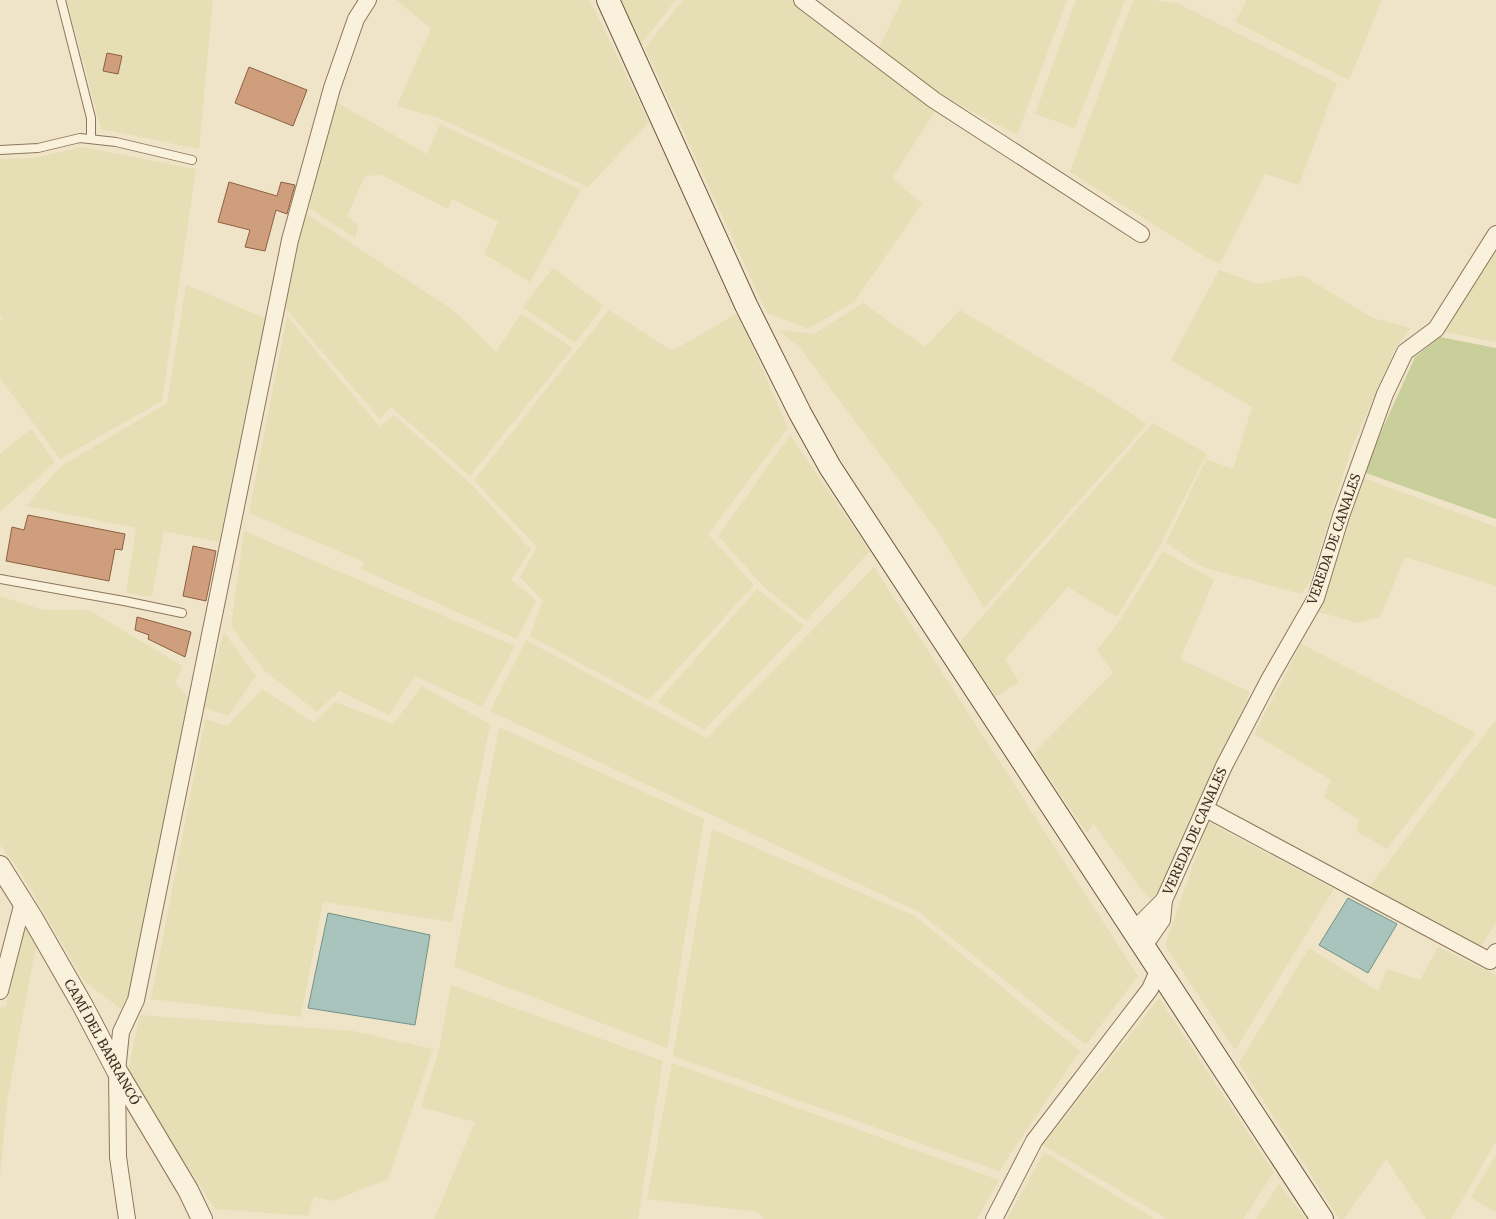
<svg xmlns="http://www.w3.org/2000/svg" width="1496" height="1219" font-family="Merriweather,serif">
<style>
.farmland{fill:#e6deb5}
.green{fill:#c9cf9b}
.water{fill:#a9c4bc;stroke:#6f938a}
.building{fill:#cf9f7d;stroke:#8d5f41}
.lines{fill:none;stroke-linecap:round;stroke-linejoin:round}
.service-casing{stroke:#8d765c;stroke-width:10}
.minor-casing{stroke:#8d765c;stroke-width:18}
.tertiary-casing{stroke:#8d765c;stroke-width:22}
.secondary-casing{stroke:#6f573f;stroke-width:24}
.service{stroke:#faf1dc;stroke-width:8}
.minor{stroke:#faf1dc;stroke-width:16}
.tertiary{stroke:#faf1dc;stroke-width:20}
.secondary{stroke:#faf1dc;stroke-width:22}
.labels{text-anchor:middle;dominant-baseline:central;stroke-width:3;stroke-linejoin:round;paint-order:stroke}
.street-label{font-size:13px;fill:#3d2e20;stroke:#f7eed8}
</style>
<rect width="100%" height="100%" fill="#f0e4c8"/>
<g class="farmland">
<path d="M67 0H213L199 149 101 129Z"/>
<path d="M396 0H590L649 122 588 187 439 118 397 106 431 28Z"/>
<path d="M620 0H676L641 44Z"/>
<path d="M683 0H791L936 110 892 178 922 204 854 302 808 329 767 313 645 48Z"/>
<path d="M902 0H1067L1017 135 952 101 878 50Z"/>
<path d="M1076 0H1125L1075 128 1035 114Z"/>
<path d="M1133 0H1153L1177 3 1337 83 1299 185 1265 174 1220 264 1204 256 1070 172Z"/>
<path d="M1247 0H1382L1349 80 1235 22Z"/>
<path d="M336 102 427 154 440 124 581 190 530 282 484 254 498 222 452 199 448 209 381 175 365 176 347 216 359 226 355 238 309 208Z"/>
<path d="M82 147 196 169 162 401 60 459 0 378V321L2 319 0 316V159L33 158Z"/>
<path d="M305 213 453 310 496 352 521 314 573 348 470 476 391 407 380 419 285 308Z"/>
<path d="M1496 244V342L1445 332Z"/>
<path d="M553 268 603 306 575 343 523 307Z"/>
<path d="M1219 270 1258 284 1302 275 1373 318 1411 328 1396 347 1351 449 1310 582 1301 594 1202 567 1166 543 1206 459 1233 469 1252 407 1171 360Z"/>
<path d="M186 285 265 318 219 542 164 531 152 597 126 593 136 528 26 506 60 467 167 403Z"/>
<path d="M863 303 925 347 960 310 1111 400 1147 424 984 608 940 535 799 347 779 330 814 334Z"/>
<path d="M609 310 672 351 738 313 788 428 708 534 754 585 649 700 530 636 543 601 520 577 537 547 474 480Z"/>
<path d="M287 316 379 426 394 415 473 486 531 550 511 579 536 601 517 639 361 569 364 562 249 513Z"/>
<path d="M1153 423 1207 454 1158 549 1117 617 1068 587 1005 659 1019 682 996 697 959 643Z"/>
<path d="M31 429 55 462 0 512V454Z"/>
<path d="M790 435 870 551 806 621 764 587 718 536Z"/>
<path d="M1364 478 1496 527V586L1405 557 1380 617 1357 623 1319 612Z"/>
<path d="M244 531 515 646 482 707 415 676 389 715 339 691 317 712 265 671 231 626Z"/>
<path d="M1163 551 1214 580 1180 659 1250 692 1156 904 1141 889 1093 823 1087 833 1033 754 1113 673 1097 650 1120 620Z"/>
<path d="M874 567 1138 976 1086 1045 919 912 490 711 526 640 707 738Z"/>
<path d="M757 589 804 626 704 730 657 702Z"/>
<path d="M0 596 43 610H89L183 666 175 683 188 697 133 985 121 1009 84 981 19 870 0 845Z"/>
<path d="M224 632 256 676 228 716 203 707Z"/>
<path d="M1301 644 1476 733 1387 849 1356 831 1359 820 1324 797 1331 780 1254 734Z"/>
<path d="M422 686 490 724 452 922 323 902 301 1017 151 999 205 719 227 726 262 689 314 723 335 702 393 724Z"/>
<path d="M1496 720V924L1480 947 1367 890Z"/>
<path d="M499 727 704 819 667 1048 454 967Z"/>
<path d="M1208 822 1334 889 1235 1050 1165 945Z"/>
<path d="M712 829 915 916 1080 1051 999 1171 673 1056Z"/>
<path d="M26 923 37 941 8 1095 0 1176V1008L6 1006Z"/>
<path d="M1438 947 1496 975V1142L1451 1219H1426L1386 1159 1344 1219H1339L1239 1063 1309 948 1378 991 1387 969 1420 980Z"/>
<path d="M451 985 663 1061 638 1219H434L475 1122 421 1107 439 1050Z"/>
<path d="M1159 998 1274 1172 1243 1219H1167L1043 1145Z"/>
<path d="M140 1015 353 1031 433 1049 388 1179 333 1201 314 1197 308 1216 215 1209 127 1074Z"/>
<path d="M672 1063 999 1180 977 1219H764L757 1212 647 1199Z"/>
<path d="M1044 1152 1155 1219H1007Z"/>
<path d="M1496 1155V1213L1471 1197Z"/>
<path d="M1279 1184 1306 1219H1256Z"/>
</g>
<path class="green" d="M1440 337 1496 348V519L1363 472 1415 357Z"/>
<g class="water">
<path d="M1348 898 1397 924 1368 973 1319 945Z"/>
<path d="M328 913 430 935 415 1025 308 1008Z"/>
</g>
<g class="building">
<path d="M107 53 122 56 118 74 103 71Z"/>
<path d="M249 67 307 90 293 126 235 103Z"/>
<path d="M229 182 277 196 281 182 295 185 287 214 276 210 265 251 245 247 250 230 218 222Z"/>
<path d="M28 515 125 534 122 550 115 549 109 581 6 561 12 527 24 530Z"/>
<path d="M193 546 216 551 206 601 183 596Z"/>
<path d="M137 617 191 632 185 657 148 639 149 635 135 630Z"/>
</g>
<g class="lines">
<defs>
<g id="service">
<path d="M61 0 91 118V139"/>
<path d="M0 150 38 148 80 138 116 142 192 160"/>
<path d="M0 579 124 601 182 613"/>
</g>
<g id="minor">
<path d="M802 0 934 100 1141 234"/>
<path d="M1206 809 1490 961 1496 952"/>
<path d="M1134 930 1164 900"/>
<path d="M1144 946 1162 920 1164 900 1224 766 1270 678 1316 598 1341 516 1385 394 1405 352 1436 329 1496 234"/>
<path d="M0 991 23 902"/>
<path d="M127 1219 118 1157 117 1071 121 1032 136 1000 290 240 332 88 356 19 368 0"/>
<path d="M994 1219 1034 1141 1150 989 1159 969"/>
</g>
<path id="tertiary" d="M0 866 32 917 83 1006 117 1071 188 1190 202 1219"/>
<path id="secondary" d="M608 0 746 305 800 413 830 467 1322 1219"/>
</defs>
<use href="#service" class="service-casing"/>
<use href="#minor" class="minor-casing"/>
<use href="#tertiary" class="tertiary-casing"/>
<use href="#secondary" class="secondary-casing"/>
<use href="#service" class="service"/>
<use href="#minor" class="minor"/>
<use href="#tertiary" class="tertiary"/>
<use href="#secondary" class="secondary"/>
</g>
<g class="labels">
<g class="street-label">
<text transform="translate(1334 539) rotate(-71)">VEREDA DE CANALES</text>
<text transform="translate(1195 831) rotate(-66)">VEREDA DE CANALES</text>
<text transform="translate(102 1042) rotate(61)">CAMÍ DEL BARRANCÓ</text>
</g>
</g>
</svg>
